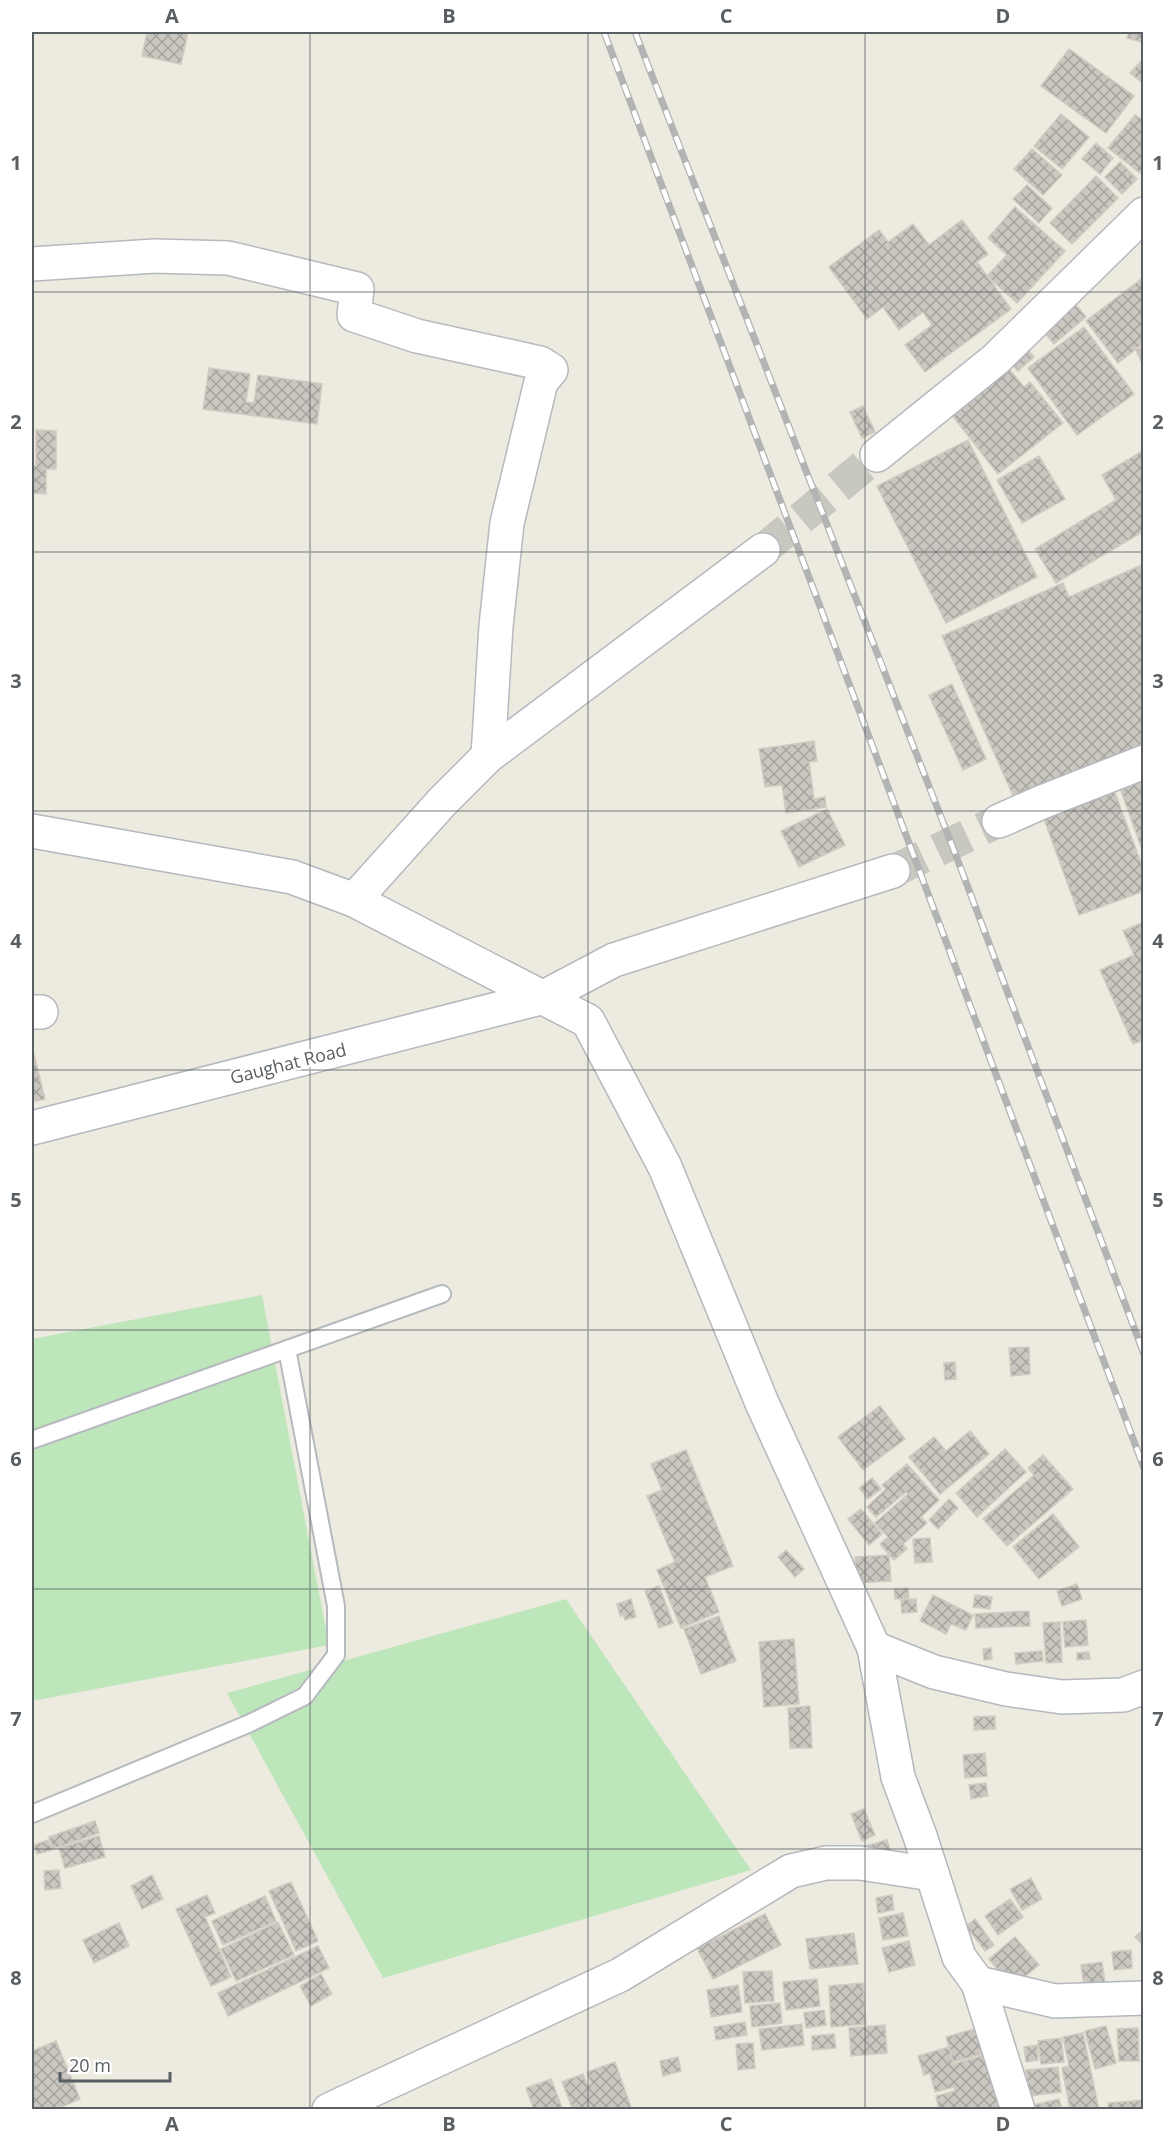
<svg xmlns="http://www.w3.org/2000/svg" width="1175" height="2141" font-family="'Open Sans',sans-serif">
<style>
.green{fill:#bde6bb}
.building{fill:url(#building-cross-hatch);stroke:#d2cbbf;stroke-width:1.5}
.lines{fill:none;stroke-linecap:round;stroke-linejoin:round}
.minor-tunnel{stroke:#c8c7c0;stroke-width:33;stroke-dasharray:33 16;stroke-linecap:butt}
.tertiary-tunnel{stroke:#c8c7c0;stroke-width:33;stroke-dasharray:33 16;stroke-linecap:butt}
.service-casing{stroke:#b6b9be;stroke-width:20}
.minor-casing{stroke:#b6b9be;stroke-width:36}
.tertiary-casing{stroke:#b6b9be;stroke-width:36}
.secondary-casing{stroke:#b4b8be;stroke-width:36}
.service{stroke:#fff;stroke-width:16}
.minor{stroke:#fff;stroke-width:33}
.tertiary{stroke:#fff;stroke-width:33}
.secondary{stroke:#fff;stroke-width:33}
.rail-casing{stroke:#b2b3b3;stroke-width:7}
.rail{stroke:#fff;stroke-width:4.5;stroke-dasharray:14;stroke-linecap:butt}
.grid{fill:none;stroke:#595e62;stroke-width:1.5;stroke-opacity:0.55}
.labels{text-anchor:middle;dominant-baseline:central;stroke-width:5;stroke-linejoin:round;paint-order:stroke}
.street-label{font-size:18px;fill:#595e62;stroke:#fff}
.neatline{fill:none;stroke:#595e62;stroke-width:2}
.grid-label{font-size:20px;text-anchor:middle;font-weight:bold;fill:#595e62}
</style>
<defs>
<pattern id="building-cross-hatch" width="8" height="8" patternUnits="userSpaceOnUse" patternTransform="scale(1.5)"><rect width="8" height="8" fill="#cac6c0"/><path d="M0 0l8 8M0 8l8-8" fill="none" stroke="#a7a49f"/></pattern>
</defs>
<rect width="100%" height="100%" fill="#edeae0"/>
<g class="green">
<path d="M262 1295 329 1645 32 1701V1339Z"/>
<path d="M566 1599 751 1870 383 1978 227 1693Z"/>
</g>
<g class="building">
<path d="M147 32H188L181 64 142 56Z"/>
<path d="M1129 32H1144V43L1127 38Z"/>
<path d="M1069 49 1134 96 1106 133 1041 86Z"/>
<path d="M1144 58V84L1130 73Z"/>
<path d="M1061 114 1089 137 1062 169 1034 146Z"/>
<path d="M1135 115 1144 121V169L1140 173 1108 148Z"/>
<path d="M1096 143 1113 158 1100 174 1082 159Z"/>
<path d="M1032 149 1062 175 1043 195 1014 169Z"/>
<path d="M1120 162 1137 179 1122 194 1105 177Z"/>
<path d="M1096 176 1118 198 1072 244 1050 223Z"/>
<path d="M1027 185 1052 208 1039 223 1013 199Z"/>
<path d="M1015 207 1065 251 1017 303 987 276 1007 255 988 238Z"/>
<path d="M962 220 988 254 977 262 1011 309 925 372 905 345 932 325 923 312 899 330 883 307 867 319 829 267 879 230 888 242 913 224 929 245Z"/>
<path d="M1144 277V343L1118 363 1086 321Z"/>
<path d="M1071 299 1086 317 1054 344 1039 326Z"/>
<path d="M1084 327 1134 394 1077 435 1028 368Z"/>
<path d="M1021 342 1034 357 1018 371 1005 356Z"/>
<path d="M1144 347V368L1136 350Z"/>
<path d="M1005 364 1024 387 1030 382 1063 423 998 474 947 409Z"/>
<path d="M209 368 250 374 246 402 254 403 258 375 322 384 317 424 203 409Z"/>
<path d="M863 406 875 432 862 438 850 412Z"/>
<path d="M36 430 56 431V469H46V494L32 493V466H36Z"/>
<path d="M968 440 1037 577 946 623 877 486Z"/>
<path d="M1144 450V531L1056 583 1035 549 1116 500 1102 475Z"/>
<path d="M1039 456 1065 499 1022 523 997 480Z"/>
<path d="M1144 564V743L1015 800 942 636 1063 583 1069 597Z"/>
<path d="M952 684 986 759 963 770 929 695Z"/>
<path d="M814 741 817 761 809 762 814 799 825 797 826 807 786 813 782 785 765 787 759 749Z"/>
<path d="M1144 780V855L1120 788Z"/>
<path d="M1111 782 1144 871V891L1079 915 1040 808Z"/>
<path d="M827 809 845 845 799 867 781 831Z"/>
<path d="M1144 922V1040L1133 1044 1100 970 1134 955 1123 931Z"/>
<path d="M32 1050H33L45 1099 32 1102Z"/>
<path d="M1029 1347 1030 1374 1011 1376 1009 1348Z"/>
<path d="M955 1362 956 1379 945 1380 944 1363Z"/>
<path d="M880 1406 905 1439 863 1470 838 1437Z"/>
<path d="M970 1431 989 1454 940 1494 909 1457 934 1437 946 1451Z"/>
<path d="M1005 1449 1026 1472 977 1517 956 1493Z"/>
<path d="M686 1450 733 1566 705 1577 719 1612 681 1628 657 1570 675 1562 647 1496 662 1490 651 1464Z"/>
<path d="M1043 1455 1073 1489 1007 1546 983 1519 1034 1475 1028 1468Z"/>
<path d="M907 1464 939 1500 921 1517 927 1523 903 1544 907 1549 894 1560 880 1544 888 1537 875 1523 908 1494 906 1492 876 1517 867 1507 886 1489 882 1485Z"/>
<path d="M872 1478 881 1489 868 1499 859 1488Z"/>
<path d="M949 1499 958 1508 938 1529 929 1520Z"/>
<path d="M861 1509 882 1534 869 1545 848 1519Z"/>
<path d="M1053 1514 1079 1547 1039 1579 1013 1547Z"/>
<path d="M930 1538 932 1562 915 1563 913 1539Z"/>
<path d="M786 1550 804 1569 795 1577 778 1557Z"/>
<path d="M889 1555 891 1581 856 1583 855 1557Z"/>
<path d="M1077 1584 1082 1599 1062 1606 1057 1591Z"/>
<path d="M659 1586 673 1623 659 1628 645 1591Z"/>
<path d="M908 1588 909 1598 895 1599 894 1589Z"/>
<path d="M933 1595 973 1615 966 1630 951 1624 946 1634 920 1621Z"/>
<path d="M975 1595 992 1597 990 1609 973 1607Z"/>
<path d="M631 1599 636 1617 625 1620 623 1615 620 1616 617 1604Z"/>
<path d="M916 1599 917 1612 902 1613 901 1600Z"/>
<path d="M1029 1611 1030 1626 976 1628 975 1614Z"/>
<path d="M719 1616 736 1661 701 1674 684 1629Z"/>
<path d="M1086 1620 1088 1645 1065 1647 1063 1622Z"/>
<path d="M1060 1622 1062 1662 1046 1663 1043 1623Z"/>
<path d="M794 1639 799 1704 764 1707 759 1642Z"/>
<path d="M991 1648 992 1659 984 1660 983 1649Z"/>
<path d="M1042 1651 1043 1661 1016 1664 1015 1653Z"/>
<path d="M1089 1652 1090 1659 1077 1660V1653Z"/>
<path d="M810 1706 812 1748H790L788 1708Z"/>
<path d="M995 1716V1729L974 1730V1717Z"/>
<path d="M985 1753 987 1776 965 1778 963 1755Z"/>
<path d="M986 1783 988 1796 971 1799 969 1785Z"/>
<path d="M864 1809 875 1835 862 1841 851 1814Z"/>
<path d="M95 1821 99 1833 53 1849 49 1837Z"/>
<path d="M99 1836 105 1857 65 1868 59 1848Z"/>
<path d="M48 1840 52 1850 37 1854 34 1845Z"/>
<path d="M887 1840 892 1856 870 1862 865 1846Z"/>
<path d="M59 1870 61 1888 45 1890 44 1871Z"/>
<path d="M152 1875 163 1899 142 1909 131 1886Z"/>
<path d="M1031 1878 1042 1899 1022 1910 1010 1889Z"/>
<path d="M291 1882 318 1941 296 1951 269 1891Z"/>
<path d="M207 1895 215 1913 205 1917 231 1977 211 1986 176 1909Z"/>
<path d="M892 1895 894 1910 878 1913 876 1898Z"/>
<path d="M265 1896 276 1921 223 1945 212 1921Z"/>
<path d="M1010 1899 1023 1917 998 1935 985 1916Z"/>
<path d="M903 1913 908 1936 883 1940 879 1918Z"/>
<path d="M765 1914 781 1945 713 1979 697 1948Z"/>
<path d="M975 1919 994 1945 985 1951 966 1926Z"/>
<path d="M278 1922 294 1955 236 1981 221 1949Z"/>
<path d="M119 1923 129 1946 94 1963 83 1940Z"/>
<path d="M1144 1929V1946L1135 1937Z"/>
<path d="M854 1933 858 1964 810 1969 806 1939Z"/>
<path d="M1015 1937 1039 1965 1012 1987 989 1959Z"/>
<path d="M909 1941 915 1965 889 1972 882 1948Z"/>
<path d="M318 1946 329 1968 228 2016 218 1993Z"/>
<path d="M1131 1950 1132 1968 1114 1970 1112 1952Z"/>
<path d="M1102 1962 1105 1983 1084 1986 1081 1965Z"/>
<path d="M772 1971 774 2001 745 2003 743 1972Z"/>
<path d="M321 1974 332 1994 311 2006 300 1986Z"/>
<path d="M817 1979 820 2006 786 2010 783 1982Z"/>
<path d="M863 1983 866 2024 831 2027 829 1986Z"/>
<path d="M738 1985 742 2012 711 2017 707 1990Z"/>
<path d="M780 2003 782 2023 752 2027 750 2006Z"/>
<path d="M824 2010 826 2025 806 2028 804 2013Z"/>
<path d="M745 2022 747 2035 716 2040 714 2027Z"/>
<path d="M802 2024 804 2045 762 2050 759 2029Z"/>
<path d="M885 2025 887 2053 851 2056 849 2028Z"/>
<path d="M1106 2026 1116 2063 1095 2069 1085 2031Z"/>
<path d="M978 2028 986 2053 953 2062 946 2037Z"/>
<path d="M1138 2028 1139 2061H1119L1117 2029Z"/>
<path d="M1083 2033 1099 2110H1070L1062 2068 1069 2066 1063 2037Z"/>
<path d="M834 2034 836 2048 812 2050V2036Z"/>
<path d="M1061 2038 1064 2062 1041 2064 1038 2041Z"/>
<path d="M56 2041 80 2099 54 2110H32V2051Z"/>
<path d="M753 2043 755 2068 738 2070 736 2044Z"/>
<path d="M1037 2045 1038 2060 1026 2062 1024 2047Z"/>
<path d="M949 2047 953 2064 985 2055 1001 2110H939L936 2096 955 2091 954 2087 935 2092 930 2073 924 2075 918 2056Z"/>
<path d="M678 2057 681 2071 663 2076 660 2061Z"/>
<path d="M615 2062 632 2110H573L562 2082 583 2074 587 2085 591 2084 587 2072Z"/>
<path d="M1058 2067 1061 2092 1029 2096 1026 2070Z"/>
<path d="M551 2079 563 2110H534L526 2088Z"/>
<path d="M1059 2099 1062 2110H1034L1033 2105Z"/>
<path d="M1144 2100V2110H1109L1108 2103Z"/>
</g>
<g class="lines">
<path class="minor-tunnel" d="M893 871 999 821"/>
<path class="tertiary-tunnel" d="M763 550 877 455"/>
<defs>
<g id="service">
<path d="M32 1440 442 1294"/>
<path d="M32 1814 248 1724 305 1696 336 1655V1606L287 1349"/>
</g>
<g id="minor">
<path d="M32 264 155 256 228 258 357 289 354 315 417 336 540 363 551 370 541 382 507 523 496 626 488 756"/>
<path d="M999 821 1042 802 1144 762"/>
<path d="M544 997 614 960 893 871"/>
<path d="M32 1012H41"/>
<path d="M978 1983 1018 2110"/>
<path d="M329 2110 620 1975 791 1871 826 1863H860L932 1874"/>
</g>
<g id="tertiary">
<path d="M877 455 996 359 1144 214"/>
<path d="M354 900 442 802 488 756 763 550"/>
</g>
<g id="secondary">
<path d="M32 831 292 877 354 900 588 1021 665 1167 762 1403 874 1648 898 1777 920 1836 959 1957 978 1983 1055 2001 1144 1998"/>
<path d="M32 1128 544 997"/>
<path d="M874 1648 934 1672 1006 1689 1062 1697 1123 1695 1144 1687"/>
</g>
</defs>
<use href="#service" class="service-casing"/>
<use href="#minor" class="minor-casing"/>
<use href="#tertiary" class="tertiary-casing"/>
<use href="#secondary" class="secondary-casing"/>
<use href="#service" class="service"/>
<use href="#minor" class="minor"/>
<use href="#tertiary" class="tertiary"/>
<use href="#secondary" class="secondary"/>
<defs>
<g id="rail">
<path d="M604 32 1144 1468"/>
<path d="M635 32 955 853 1144 1354"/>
</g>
</defs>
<use href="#rail" class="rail-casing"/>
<use href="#rail" class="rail"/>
</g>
<path class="grid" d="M310 32V2110M588 32V2110M865 32V2110M32 292H1144M32 552H1144M32 811H1144M32 1070H1144M32 1330H1144M32 1589H1144M32 1849H1144"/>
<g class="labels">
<g class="street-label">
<text transform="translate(288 1063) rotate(-14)">Gaughat Road</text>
</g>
</g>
<rect width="1175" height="2141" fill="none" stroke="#ffffff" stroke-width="66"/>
<path d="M60 2072v9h110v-9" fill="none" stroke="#595e62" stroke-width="3"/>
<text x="69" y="2072" font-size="18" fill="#595e62" stroke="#ffffff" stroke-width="4.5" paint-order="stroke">20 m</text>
<rect x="33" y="33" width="1109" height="2075" class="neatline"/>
<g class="grid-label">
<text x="172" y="23">A</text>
<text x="449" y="23">B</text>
<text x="726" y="23">C</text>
<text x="1003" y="23">D</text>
<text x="16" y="170">1</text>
<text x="1158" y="170">1</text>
<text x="16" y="429">2</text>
<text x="1158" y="429">2</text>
<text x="16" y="688">3</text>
<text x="1158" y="688">3</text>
<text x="16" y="948">4</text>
<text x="1158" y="948">4</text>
<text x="16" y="1207">5</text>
<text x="1158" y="1207">5</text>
<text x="16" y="1466">6</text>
<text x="1158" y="1466">6</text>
<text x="16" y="1726">7</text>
<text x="1158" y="1726">7</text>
<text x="16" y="1985">8</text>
<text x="1158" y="1985">8</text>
<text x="172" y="2131">A</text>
<text x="449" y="2131">B</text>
<text x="726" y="2131">C</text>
<text x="1003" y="2131">D</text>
</g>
</svg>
